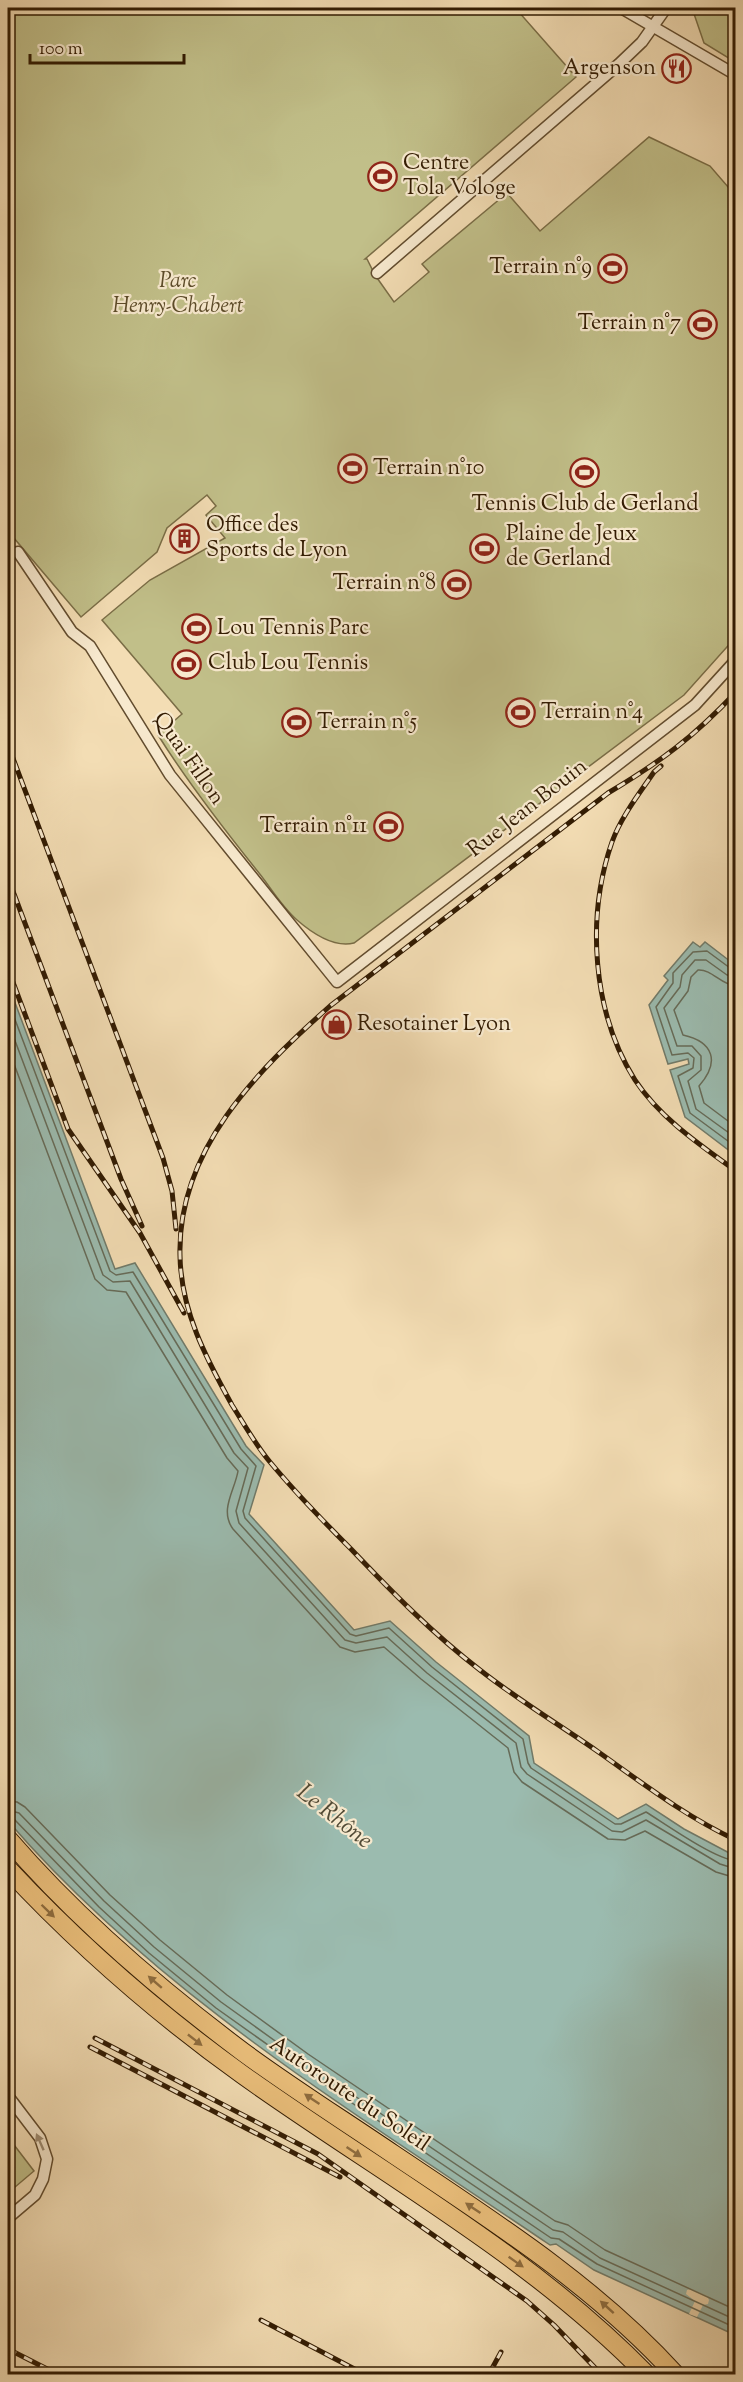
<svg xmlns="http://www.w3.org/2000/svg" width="743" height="2382" font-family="'Sorts Mill Goudy',serif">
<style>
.green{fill:#c1bf89;stroke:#7a6d46;stroke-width:1.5}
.water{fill:#9bbbaf;stroke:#717b6a;stroke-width:1.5}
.pier{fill:#f3ddb4}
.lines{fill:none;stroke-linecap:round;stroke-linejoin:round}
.shore{stroke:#666b58;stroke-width:1.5}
.minor-casing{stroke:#624c2e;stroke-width:13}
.trunk-casing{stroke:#321b02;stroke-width:20}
.minor{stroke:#f7e9ce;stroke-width:10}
.trunk{stroke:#eabe7a;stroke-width:18}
.rail-casing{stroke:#321b02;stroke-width:5}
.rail{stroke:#f7e9ce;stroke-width:3;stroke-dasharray:9;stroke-linecap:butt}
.oneway{fill:#8e6c3e}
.oneway2{fill:#9e8c72}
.labels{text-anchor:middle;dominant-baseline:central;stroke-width:4.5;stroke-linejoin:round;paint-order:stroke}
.poi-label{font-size:22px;fill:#321b02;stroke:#f7e9ce;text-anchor:start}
.park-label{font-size:22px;font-style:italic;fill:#5d4c2a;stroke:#f7e9ce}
.street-label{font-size:22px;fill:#321b02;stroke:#f7e9ce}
.water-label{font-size:24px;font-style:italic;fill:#524b36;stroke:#f7e9ce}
</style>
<rect width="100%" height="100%" fill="#f3ddb4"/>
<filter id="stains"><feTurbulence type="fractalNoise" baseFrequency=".00333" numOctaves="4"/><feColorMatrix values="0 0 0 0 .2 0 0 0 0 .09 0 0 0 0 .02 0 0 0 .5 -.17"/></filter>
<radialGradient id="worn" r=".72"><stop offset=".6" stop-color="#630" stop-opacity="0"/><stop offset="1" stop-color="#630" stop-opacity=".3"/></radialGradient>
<g class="green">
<path d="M8 8H513L518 11 576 77 365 259H367L375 275 394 302 429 272 422 264 507 193 540 231 649 137 710 166 735 195V638L684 695 354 943C334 948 312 933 297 920 282 907 271 888 259 873 223 828 188 783 158 735L182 714 102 620 150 580 225 538 206 515 216 506 207 495 167 528 157 552 81 617 13 537 8 539Z"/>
<path d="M692 8H735V62L704 43Z"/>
<path d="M8 2137 34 2171 8 2193Z"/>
</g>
<g class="water">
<path d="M693 942 700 947 705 942 735 965V1155L685 1117 670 1070 689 1064 688 1059 668 1064 649 1005 668 980 664 976Z"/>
<path d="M8 984 115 1269 135 1263 246 1446 264 1465 249 1514 354 1630 390 1621 436 1662 529 1736 534 1763 618 1819 646 1804 684 1829 735 1856V2335L594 2270 556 2244 550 2245C360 2116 159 1996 8 1821Z"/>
</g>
<path class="pier" d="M691 2289 707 2296 709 2300 708 2304 703 2305 697 2317 689 2314 695 2301 686 2294 687 2290Z"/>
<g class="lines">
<g class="shore">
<path d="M736 969 730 968 707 951 693 952 673 973V983L656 1007 672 1055 688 1053 694 1058 693 1068 678 1076 690 1113 736 1147"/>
<path d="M736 977 727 975 706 960H695L682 975 680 987 664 1008 677 1046H692L701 1056V1070L688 1081 696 1109 736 1138"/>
<path d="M736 986C721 985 712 969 698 970L691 977 688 991 674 1010 683 1035C714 1042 720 1062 699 1086L704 1103 736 1127"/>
<path d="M8 1001 110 1271 116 1275 133 1272 241 1449 256 1466 243 1511 245 1518 350 1634 356 1636 389 1628 432 1667 523 1739 528 1763 531 1768 615 1824H621L646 1812C667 1825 713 1858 736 1861"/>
<path d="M8 1022 103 1275 113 1282 130 1281 234 1453 248 1468 236 1511 239 1523 345 1640 356 1643 387 1637 427 1673 516 1743 521 1767 527 1774 612 1831 622 1832 646 1820 720 1864 736 1869"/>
<path d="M8 1048 95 1279 107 1290 126 1292 227 1458 238 1471C235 1490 219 1510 233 1529L340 1647 355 1652 384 1647 421 1679 508 1748 514 1772 522 1782 608 1839 625 1840 645 1831 716 1872 736 1878"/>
<path d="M8 1801 17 1802 25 1807 110 1895 160 1940 227 1995 308 2054 555 2221 568 2225 605 2250 736 2310"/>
<path d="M8 1810 19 1813 104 1901 154 1947 221 2002 303 2061 553 2230 563 2232 600 2258 736 2320"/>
<path d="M8 1817 14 1819 99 1907 149 1953 216 2008 299 2067 551 2238 559 2239 597 2264 736 2328"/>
</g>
<defs>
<g id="minor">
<path d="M621 8 736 75"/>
<path d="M377 273 619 64 642 42 666 8"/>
<path d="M18 552 72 632 90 646 170 775 337 982 695 705 736 660"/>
<path d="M8 2096 40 2138 47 2159 43 2179 35 2195 8 2218"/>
</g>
<g id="trunk">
<path d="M8 1839C77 1919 159 1989 243 2052 292 2088 343 2120 393 2154 493 2221 594 2285 675 2374"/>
<path d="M8 1869C79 1945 158 2014 243 2075 379 2172 529 2254 646 2374"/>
</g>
</defs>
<use href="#minor" class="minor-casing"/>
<use href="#trunk" class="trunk-casing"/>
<use href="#minor" class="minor"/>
<use href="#trunk" class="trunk"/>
<defs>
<g id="rail">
<path d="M736 692C694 737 660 762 608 793L330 1006C257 1071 177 1150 180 1256 181 1311 206 1358 232 1405 244 1424 255 1444 270 1462 295 1492 323 1521 351 1549 392 1592 433 1634 480 1670 517 1699 558 1724 597 1751 641 1782 686 1817 736 1840"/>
<path d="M8 745 163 1158 172 1191 176 1229"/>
<path d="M661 766 654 772C639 794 621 817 612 842 586 917 592 1012 635 1080 660 1118 700 1145 736 1171"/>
<path d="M8 878 121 1179 142 1226"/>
<path d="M8 969 68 1129 140 1233 184 1313"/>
<path d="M95 2038 318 2154 527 2301 554 2325 601 2374"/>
<path d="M90 2047 340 2177"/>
<path d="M261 2320 364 2374"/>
<path d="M8 2349 57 2374"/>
<path d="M489 2374 501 2352"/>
</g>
</defs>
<use href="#rail" class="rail-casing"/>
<use href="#rail" class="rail"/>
</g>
<defs><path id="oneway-solid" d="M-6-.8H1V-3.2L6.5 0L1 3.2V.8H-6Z" transform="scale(1.5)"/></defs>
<g class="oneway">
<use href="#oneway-solid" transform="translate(48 1911) rotate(44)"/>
<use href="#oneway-solid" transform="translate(155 1982) rotate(-139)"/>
<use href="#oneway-solid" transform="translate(195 2040) rotate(38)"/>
<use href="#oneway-solid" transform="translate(312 2099) rotate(-146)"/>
<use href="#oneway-solid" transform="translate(354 2152) rotate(34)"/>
<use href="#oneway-solid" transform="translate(473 2208) rotate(-146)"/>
<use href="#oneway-solid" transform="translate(516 2262) rotate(35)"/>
<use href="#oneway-solid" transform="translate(607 2307) rotate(-138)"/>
</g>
<use class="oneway2" href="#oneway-solid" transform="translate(40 2142) rotate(-114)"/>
<defs>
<symbol id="restaurant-ring" viewBox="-11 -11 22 22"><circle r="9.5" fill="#f7e9ce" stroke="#8f2418" stroke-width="1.5"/><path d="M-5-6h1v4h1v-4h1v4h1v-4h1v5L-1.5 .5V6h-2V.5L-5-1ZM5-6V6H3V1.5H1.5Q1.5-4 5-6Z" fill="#8f2418"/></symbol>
<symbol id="stadium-ring" viewBox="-11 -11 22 22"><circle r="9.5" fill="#f7e9ce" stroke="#8f2418" stroke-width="1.5"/><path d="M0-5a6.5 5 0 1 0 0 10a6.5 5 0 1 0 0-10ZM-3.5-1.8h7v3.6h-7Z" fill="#8f2418"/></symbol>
<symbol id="building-ring" viewBox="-11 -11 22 22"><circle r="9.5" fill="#f7e9ce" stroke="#8f2418" stroke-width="1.5"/><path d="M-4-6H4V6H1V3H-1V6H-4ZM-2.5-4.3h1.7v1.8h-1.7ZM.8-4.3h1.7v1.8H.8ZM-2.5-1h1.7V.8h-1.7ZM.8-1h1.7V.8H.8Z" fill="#8f2418"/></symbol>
<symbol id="shop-ring" viewBox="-11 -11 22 22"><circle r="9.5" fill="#f7e9ce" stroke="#8f2418" stroke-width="1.5"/><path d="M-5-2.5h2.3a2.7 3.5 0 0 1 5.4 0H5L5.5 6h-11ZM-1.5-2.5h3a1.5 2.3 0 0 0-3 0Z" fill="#8f2418"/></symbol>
</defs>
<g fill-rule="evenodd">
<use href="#restaurant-ring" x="660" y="52" width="33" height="33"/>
<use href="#stadium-ring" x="366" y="160" width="33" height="33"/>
<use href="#stadium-ring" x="596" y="252" width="33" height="33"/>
<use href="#stadium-ring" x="686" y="308" width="33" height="33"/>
<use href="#stadium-ring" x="336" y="452" width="33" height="33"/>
<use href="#stadium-ring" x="568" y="456" width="33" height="33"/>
<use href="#building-ring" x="168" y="522" width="33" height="33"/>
<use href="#stadium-ring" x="468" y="532" width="33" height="33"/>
<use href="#stadium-ring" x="440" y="568" width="33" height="33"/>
<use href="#stadium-ring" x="180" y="612" width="33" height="33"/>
<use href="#stadium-ring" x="170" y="648" width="33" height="33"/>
<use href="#stadium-ring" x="504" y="696" width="33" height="33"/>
<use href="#stadium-ring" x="280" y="706" width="33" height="33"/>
<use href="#stadium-ring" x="372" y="810" width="33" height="33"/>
<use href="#shop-ring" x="320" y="1008" width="33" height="33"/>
</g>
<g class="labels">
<g class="poi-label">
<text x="656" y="69" text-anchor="end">Argenson</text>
<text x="403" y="164">Centre<tspan x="403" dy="25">Tola Vologe</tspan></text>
<text x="592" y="268" text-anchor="end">Terrain n°9</text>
<text x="681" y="324" text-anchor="end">Terrain n°7</text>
<text x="373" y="469">Terrain n°10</text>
<text x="585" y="505" text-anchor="middle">Tennis Club de Gerland</text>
<text x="206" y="526">Office des<tspan x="206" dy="25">Sports de Lyon</tspan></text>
<text x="506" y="535">Plaine de Jeux<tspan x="506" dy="25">de Gerland</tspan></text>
<text x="436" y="584" text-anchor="end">Terrain n°8</text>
<text x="217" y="629">Lou Tennis Parc</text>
<text x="208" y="664">Club Lou Tennis</text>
<text x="541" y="713">Terrain n°4</text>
<text x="317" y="723">Terrain n°5</text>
<text x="367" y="827" text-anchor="end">Terrain n°11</text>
<text x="357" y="1025">Resotainer Lyon</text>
</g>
<g class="park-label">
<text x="178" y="282">Parc<tspan x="178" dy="25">Henry-Chabert</tspan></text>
</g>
<g class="street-label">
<text transform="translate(188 759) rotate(55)">Quai Fillon</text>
<text transform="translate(528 809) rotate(-38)">Rue Jean Bouin</text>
<text transform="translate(349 2095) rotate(34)">Autoroute du Soleil</text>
</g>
<g class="water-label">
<text transform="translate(334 1817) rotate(38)">Le Rhône</text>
</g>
</g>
<rect width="743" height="2382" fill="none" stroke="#f3ddb4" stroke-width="30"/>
<rect x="9" y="9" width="725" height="2364" fill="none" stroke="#321b02" stroke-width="3"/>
<rect x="15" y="15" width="713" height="2352" fill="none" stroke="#321b02" stroke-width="1.5"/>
<path d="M30 54v9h154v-9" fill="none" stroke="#321b02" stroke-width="3"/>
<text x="39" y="54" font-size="18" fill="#321b02" stroke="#f7e9ce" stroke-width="4.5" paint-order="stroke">100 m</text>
<rect width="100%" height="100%" filter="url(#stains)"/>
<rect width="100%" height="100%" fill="url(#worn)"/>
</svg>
